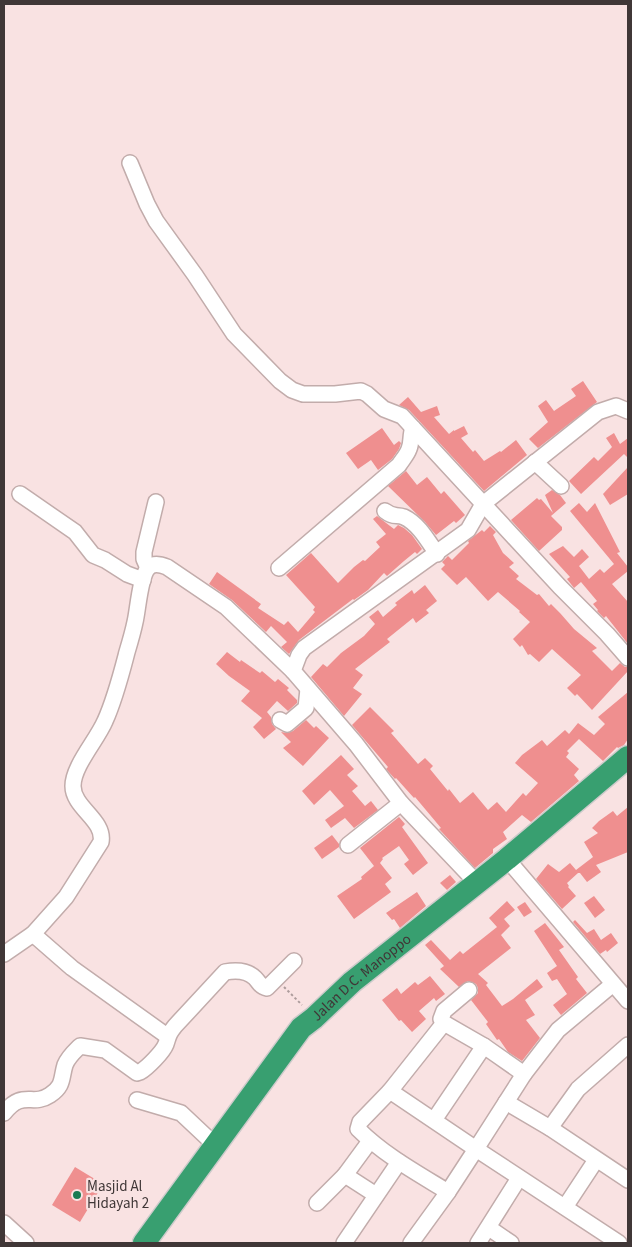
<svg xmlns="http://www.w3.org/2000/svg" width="632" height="1247" font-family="'Source Sans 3',sans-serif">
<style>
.building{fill:#ef8f8f}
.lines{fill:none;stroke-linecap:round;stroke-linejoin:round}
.minor-casing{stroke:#c2acab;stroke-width:18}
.highway-casing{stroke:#cdcbcb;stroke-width:25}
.path{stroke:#ad9c9c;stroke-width:2;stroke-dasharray:2.5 2.5;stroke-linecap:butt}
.minor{stroke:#fff;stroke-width:15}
.highway{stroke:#389f70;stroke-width:22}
.poi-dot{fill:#197b52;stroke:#f9e2e2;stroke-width:2}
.labels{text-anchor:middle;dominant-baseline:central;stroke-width:4.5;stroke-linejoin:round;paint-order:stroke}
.street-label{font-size:15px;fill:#403737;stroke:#f9e2e2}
.poi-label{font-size:15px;fill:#403737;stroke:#f9e2e2;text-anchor:start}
</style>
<rect width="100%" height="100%" fill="#f9e2e2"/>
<g class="building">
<path d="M583 381 597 402 538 448 529 439 548 422 538 406 546 400 554 411 576 396 571 389Z"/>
<path d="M408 397 421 412 437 406 440 415 434 417 449 434 454 430V431L464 426 468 434 461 438 473 452 475 450 484 461 500 451 501 452 516 440 527 455 484 491 409 410 399 405Z"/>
<path d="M382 428 394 445 399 441 401 443 399 449 392 459 378 470 371 460 358 469 346 453Z"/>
<path d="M614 433 620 444 628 438V458L624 454 581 494 569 481 594 457 598 461 612 447 606 438Z"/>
<path d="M628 467V494L610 505 603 494Z"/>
<path d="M406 471 417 485 427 477 441 494 444 491 465 515 456 523 454 521 436 535 425 522 388 486Z"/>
<path d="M552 490 560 495 566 503 551 516 562 527V530L539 551 511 520 537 498 539 500 541 499 553 513 545 495Z"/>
<path d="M579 503 587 512 595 503 620 552 617 553 628 567V571L612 584 628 602V644L606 616 604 618 597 611 598 610 593 604 597 601 581 582 574 588 567 579 570 577 549 554 563 546 574 557 582 549 589 557 579 566 589 579 600 569 604 573 614 564 570 511Z"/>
<path d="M377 516 394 529 398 525 404 528 412 535 422 549 417 554 415 552 404 561 387 576 384 573 368 590 354 600 353 599 299 640 289 654 281 647 287 642 271 626 266 632 232 600 209 584 217 572 261 604 258 608 284 625 288 621 298 632 315 612 313 610 315 607 286 575 311 553 338 583 354 567 363 560 365 561 380 547 376 542 386 534 373 519Z"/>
<path d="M490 526 496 532 493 535 503 553 514 563 509 567 519 576 516 579 537 595 539 594 549 606 551 604 560 613 574 629 597 648 592 651 612 671 620 663 625 667H628V671L592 710 577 694 575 696 567 688 581 675 552 649 539 662 530 654 528 655 522 645 520 647 513 639 530 622 519 612 520 611 498 592 488 601 466 577 457 585 441 569 445 565 442 562 448 556 452 560 469 543 468 541 482 530 484 532Z"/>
<path d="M425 585 437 601 426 610 429 613 416 623 413 618 387 639 390 642 355 669 363 675 353 688 362 694 344 716 311 677 323 664 327 667 341 653 364 636 375 624 369 617 378 610 383 617 397 605 395 603 412 590 414 594Z"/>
<path d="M227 652 240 662 241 660 260 673 262 671 275 682 278 679 289 688 287 690 297 700V703L288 711 277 701 267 712 271 717 272 724 276 729 264 739 253 727 262 718 241 701 250 691 229 676 216 664Z"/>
<path d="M628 692V739L624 745 618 748 617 747 603 761 579 739 567 751 569 753 566 757 579 769 574 775 579 781 531 822 522 815 503 832 507 839 493 849V853L475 868 439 829 441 828 415 797 414 798 396 778 395 779 386 769 388 767 352 725 370 707 394 731 391 733 418 764 425 758 433 766 430 769 448 791 449 789 460 803 473 792 488 810 497 802 506 812 523 793 526 796 538 783 515 763 522 755 542 740 547 746 565 730 569 734 578 723 594 735 605 724 598 717Z"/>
<path d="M306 720 314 728 316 726 329 738 303 766 283 748 291 742 281 732 287 733 293 731Z"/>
<path d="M341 755 354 769 347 775 358 786 352 791 365 806 371 801 378 810 354 828 345 818 331 828 325 820 344 806 330 790 314 805 302 791Z"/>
<path d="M628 807V852L596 865 601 872 587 882 580 873H578L567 883 569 886 568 887 576 896 562 909 536 879 548 864 559 872 570 863 576 870 593 857 584 842 598 833 592 828 599 821 613 811 617 816Z"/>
<path d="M399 817 405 824 402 827 428 863 413 875 404 864 409 860 399 846 382 858 383 859 380 863 392 878 385 884 391 892 354 919 337 896 362 879 361 877 374 866 360 848Z"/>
<path d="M332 835 339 844V847L322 859 314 848Z"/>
<path d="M450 875 456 882 447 890 440 883Z"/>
<path d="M417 892 426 906 400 928 394 919 392 920 386 913Z"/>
<path d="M594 896 605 910 595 918 584 903Z"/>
<path d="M507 901 515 910 504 919 510 926 501 935 511 948 478 974 488 983 486 985 502 1006 513 999 537 979 543 987 525 1000 535 1015 526 1020 540 1038 522 1061 508 1052 499 1039 497 1040 486 1024 488 1022 471 1000 478 993V988L476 984 468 981 459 987 440 969 444 966 425 945 431 940 450 960 460 951 463 954 497 927 489 918Z"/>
<path d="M525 902 532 912 524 917 517 907Z"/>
<path d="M575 920 587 933 594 929 601 940 611 933 618 943 607 952 606 950 600 954 573 922Z"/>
<path d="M545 923 564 947 559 950 578 977 576 979 587 993 561 1015 553 1005 567 994 557 979 552 981 547 973 557 966 534 931Z"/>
<path d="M430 976 445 994 436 1001 434 998 419 1011 426 1019 412 1032 401 1020 399 1021 382 1000 397 988 401 994 415 982 418 985Z"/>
<path d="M75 1167 103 1184 80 1222 52 1205Z"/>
</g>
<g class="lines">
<defs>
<g id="minor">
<path d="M130 163 147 204 156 221 195 275 234 334 280 381 292 390 303 394H335L361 391 367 394 384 409 402 416 560 587 607 634 628 658"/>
<path d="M535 462 561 486"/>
<path d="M20 494 75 532 93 555 105 560 127 574 143 580"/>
<path d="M385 511C394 518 396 514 404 517 419 524 428 541 437 554"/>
<path d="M148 568 144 559V552L156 502"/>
<path d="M279 568 399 465C402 460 407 455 409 449 412 442 410 435 413 428"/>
<path d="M280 720 287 724 306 708 308 689"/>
<path d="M348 845 401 803"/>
<path d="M507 859 628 1001"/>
<path d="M476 882 401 803 356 744 293 671 299 655 304 648 468 530 483 504 598 412 616 406 628 411"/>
<path d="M33 934 72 968 167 1036"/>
<path d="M4 954 33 934 66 897 101 842C105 820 73 808 73 786 73 766 97 740 105 721 115 699 121 675 127 652 130 642 133 632 135 622 138 610 140 575 149 567 154 563 162 565 167 567L226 607 293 671"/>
<path d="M469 990 444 1011 441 1019 444 1023 484 1046 524 1074"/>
<path d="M444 1023 390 1091 360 1122 358 1129C384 1155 417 1173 448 1192"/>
<path d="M390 1091 476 1149 524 1074 558 1030 613 984"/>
<path d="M137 1100 181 1113 215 1145"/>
<path d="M506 1102 550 1128 628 1180"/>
<path d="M4 1113C23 1089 32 1107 50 1095 64 1086 61 1078 65 1065 68 1057 75 1051 80 1046L105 1050 137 1073 140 1072C147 1068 163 1052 166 1044 169 1035 168 1035 175 1026L225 972C236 970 247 970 255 978 260 983 260 987 267 988L294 961"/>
<path d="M434 1120 484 1046"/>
<path d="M550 1128 578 1089 628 1045"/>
<path d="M345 1175 376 1195"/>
<path d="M317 1203 345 1175 370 1141"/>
<path d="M565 1207 596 1160"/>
<path d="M4 1223 26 1243"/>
<path d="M489 1228 511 1243"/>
<path d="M344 1243 399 1162"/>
<path d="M411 1243 448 1192 476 1149 619 1243"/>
<path d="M478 1243 519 1178"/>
</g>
<g id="highway">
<path id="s1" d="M144 1243 301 1028 314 1018 352 982 507 859 628 757"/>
</g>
</defs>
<use href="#minor" class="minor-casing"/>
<use href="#highway" class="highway-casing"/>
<path class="path" d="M284 987 302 1005"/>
<use href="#minor" class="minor"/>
<use href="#highway" class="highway"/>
</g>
<circle class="poi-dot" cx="77" cy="1195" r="5"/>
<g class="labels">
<g class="street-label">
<text stroke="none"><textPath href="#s1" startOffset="345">Jalan D.C. Manoppo</textPath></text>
</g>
<g class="poi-label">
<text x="87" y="1186">Masjid Al<tspan x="87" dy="17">Hidayah 2</tspan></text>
</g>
</g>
<rect width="632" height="1247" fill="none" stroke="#403737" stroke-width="10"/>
</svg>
